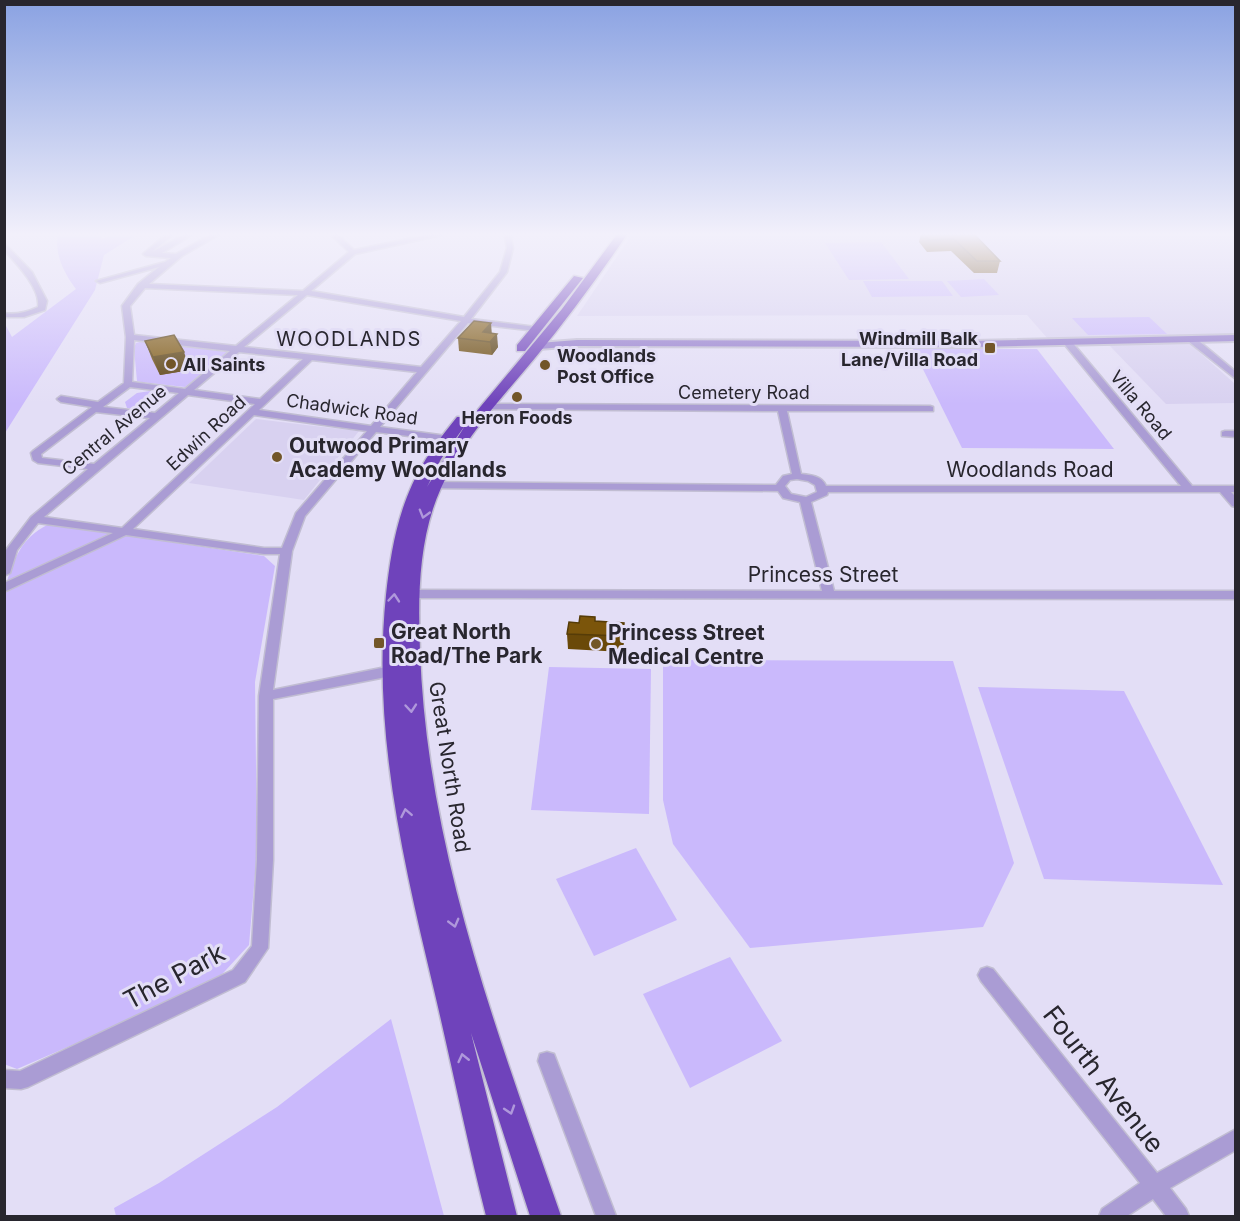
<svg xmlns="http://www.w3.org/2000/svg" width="1240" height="1221" font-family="Inter,sans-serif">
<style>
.built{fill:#d8d1f0}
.green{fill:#cab9fc}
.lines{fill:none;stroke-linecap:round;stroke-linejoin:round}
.street-casing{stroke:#c1bdd2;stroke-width:3}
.secondary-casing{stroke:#c1bdd2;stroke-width:4}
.highway-casing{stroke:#c1bdd2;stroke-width:3}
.street{fill:#aa9cd4;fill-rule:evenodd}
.secondary{fill:#9078ca;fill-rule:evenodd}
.highway{fill:#6f43bb;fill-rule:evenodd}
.wall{fill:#6a4909}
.shaded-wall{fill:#563c08}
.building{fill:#7b550b;stroke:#563c08;stroke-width:1.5}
.oneway{stroke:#af98db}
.poi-dot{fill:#725629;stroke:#e3def6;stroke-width:2}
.labels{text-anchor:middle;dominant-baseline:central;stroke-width:6;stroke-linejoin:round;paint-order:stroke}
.far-poi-label{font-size:18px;font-weight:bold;fill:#28262e;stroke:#e3def6;text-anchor:start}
.far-street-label{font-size:18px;fill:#28262e;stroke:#e3def6}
.far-quarter-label{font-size:20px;letter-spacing:1.5px;fill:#28262e;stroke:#e3def6}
.poi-label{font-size:21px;font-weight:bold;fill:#28262e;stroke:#e3def6;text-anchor:start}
.street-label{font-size:21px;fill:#28262e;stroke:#e3def6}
.near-street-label{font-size:26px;fill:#28262e;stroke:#e3def6}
</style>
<rect width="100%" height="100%" fill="#e3def6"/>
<g class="built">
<path d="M633 233H1235V334L1048 339 1027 315 577 316Z"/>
<path d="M1189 343 1235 384V403L1166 404 1109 345Z"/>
<path d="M256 419 306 425 359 431 304 500 189 483Z"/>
</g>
<g class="green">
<path d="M58 233H97L102 239 117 233H139L104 255 95 290 5 433V324L12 337 76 289C64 273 54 254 58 233Z"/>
<path d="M881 242 909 279 849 280 825 243Z"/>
<path d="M984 279 999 295 961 297 947 281Z"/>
<path d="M863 281H942L953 296 872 297Z"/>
<path d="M1149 317 1167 334 1088 335 1072 318Z"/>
<path d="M143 341 227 352 185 387 141 382 137 381 134 348 136 343Z"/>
<path d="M913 349H1037L1114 449 962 448Z"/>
<path d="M150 391 167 394 147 410 127 408 125 402 137 393Z"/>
<path d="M49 524 264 556 275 566 255 682 257 850 249 945 213 984 17 1069 4 1064V589C16 558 18 540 49 524Z"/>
<path d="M663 660 953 661 1014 863 983 927 750 948 673 844 663 800Z"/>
<path d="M549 667 651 669 649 814 531 810Z"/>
<path d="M978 687 1124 691 1223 885 1044 879Z"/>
<path d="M636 848 677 920 594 956 556 879Z"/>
<path d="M730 957 782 1041 690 1088 643 994Z"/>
<path d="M391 1019 444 1216H116L114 1208 159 1183 277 1107Z"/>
</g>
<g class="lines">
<defs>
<g id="street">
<path d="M168 233H175L152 252 187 233H195L162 253 176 254 213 233H222L182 256 149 284 303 291 349 252 329 233H336L354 250 437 233H451L355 254 311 291 464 317 500 272 507 248 504 233H510L513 248 507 272 471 319 536 327 540 329 536 331 468 323 380 427 447 436 452 439 450 441 376 432 305 516 292 551 273 690 391 666 396 668 397 671 396 674 391 676 273 699V860L268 948 245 982 28 1087 21 1089 4 1088V1070L20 1071 233 970 252 946 257 860 259 696 280 554H264L126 535 4 592V583L113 533 38 523 17 550 10 573 4 576V555L6 550 31 517 88 469 38 463 33 460 31 453 33 451 92 407 61 402 57 399 61 396 98 402 124 383 126 337 122 306 138 284 159 267 100 283 96 281 165 262 171 258 146 256 143 254ZM145 288 298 295 236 346 134 335 130 306ZM307 295 461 321 421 367 244 347ZM134 340 230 351 185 389 132 382ZM239 352 303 359 260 399 194 390ZM312 360 417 372 371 426 259 410ZM130 387 179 393 155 413 103 407ZM188 395 255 404 122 528 44 517ZM96 412 150 418 94 464 42 458 41 454ZM254 415 367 431 296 513 282 548H264L133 529Z"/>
<path d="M4 243 32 272 47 301 45 310 24 317H4V313C17 315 27 312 38 307 41 289 16 263 4 250Z"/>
<path d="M1188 337H1194L1236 372V379L1188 341Z"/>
<path d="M1065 341H1071L1192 486H1236V492H1231L1236 497V507L1232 506 1220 492H828L827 495 811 502 834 591H1236V599L410 598 404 594 410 590 822 591 800 502 783 498 778 491 427 488 422 485 427 482 776 485 783 476 792 474 778 411 484 409 482 407 487 404 930 406 933 407V411H787L801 474C811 475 822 476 826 486H1181L1065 345ZM797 479 808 481 815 485 817 492 806 497 791 494 785 486 790 480Z"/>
<path d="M1225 431H1236V437L1222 436V432Z"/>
<path d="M987 967 993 969 1157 1173 1236 1129V1150L1170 1188 1186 1209 1189 1216H1166L1153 1199 1127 1216H1099L1102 1209 1140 1183 981 981 978 975 981 969Z"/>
<path d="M547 1052 554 1054 616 1216H596L538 1061 540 1054Z"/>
</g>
<path id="secondary" d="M1236 335V341L973 347 577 346 539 349 533 346 539 343 577 340 973 341Z"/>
<g id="highway">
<path d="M618 233H628C599 276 568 318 535 358 501 399 463 439 441 488 418 539 418 597 420 651 427 848 497 1032 561 1216H530L471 1033 517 1216H486C467 1141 452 1066 434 990 403 860 372 730 386 595 390 558 396 520 412 485 423 460 440 438 457 417H467L469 420 441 459 427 487 466 424 562 309Z"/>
<path d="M574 276 583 278 525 351H517V345Z"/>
</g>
</defs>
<use href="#street" class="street-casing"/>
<use href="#secondary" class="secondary-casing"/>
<use href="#highway" class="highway-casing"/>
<use href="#street" class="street"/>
<use href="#secondary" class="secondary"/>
<use href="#highway" class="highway"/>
</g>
<g class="wall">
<path d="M921 233H973L1000 261 997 273H974L951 251 927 252 919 242Z"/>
<path d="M492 333 498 347 492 355 459 351 458 338Z"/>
<path d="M145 341 190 370 160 375 152 359Z"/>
<path d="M595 621 624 623 623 652 568 649 567 634Z"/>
</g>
<g class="shaded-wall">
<path d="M491 323 492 336 483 332Z"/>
<path d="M497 334 498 347 492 355 490 342Z"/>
<path d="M184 352 190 370 160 375 153 357Z"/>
<path d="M624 623V638L623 652V636Z"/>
</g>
<g class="building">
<path d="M923 233H973L1000 261H977L954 239 929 240Z"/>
<path d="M474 321 491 323 483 332 497 334 490 342 458 338Z"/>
<path d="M174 335 184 352 153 357 145 341Z"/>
<path d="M580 616 595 617V621L624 623 623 636 567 634 569 622 579 623Z"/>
</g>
<defs><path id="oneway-chevron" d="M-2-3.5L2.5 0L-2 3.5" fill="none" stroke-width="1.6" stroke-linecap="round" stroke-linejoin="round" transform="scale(1.5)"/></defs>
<g class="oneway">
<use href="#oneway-chevron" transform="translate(424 514) rotate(106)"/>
<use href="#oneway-chevron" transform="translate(394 598) rotate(-85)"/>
<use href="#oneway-chevron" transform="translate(411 708) rotate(85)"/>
<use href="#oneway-chevron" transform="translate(406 813) rotate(-101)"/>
<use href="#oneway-chevron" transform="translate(454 923) rotate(75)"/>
<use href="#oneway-chevron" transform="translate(463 1058) rotate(-103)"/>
<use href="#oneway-chevron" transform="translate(510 1110) rotate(72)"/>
</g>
<linearGradient id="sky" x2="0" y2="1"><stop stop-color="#8aa2e2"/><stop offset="0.58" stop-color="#f2f0fb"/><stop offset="1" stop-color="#f2f0fb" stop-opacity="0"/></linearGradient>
<rect width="1240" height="404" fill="url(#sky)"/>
<g class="poi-dot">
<rect x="984" y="342" width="12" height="12" rx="3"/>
<circle cx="171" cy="364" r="6"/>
<circle cx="545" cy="365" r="6"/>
<circle cx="517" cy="397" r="6"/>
<circle cx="277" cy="457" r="6"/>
<rect x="373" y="637" width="12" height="12" rx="3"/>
<circle cx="596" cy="644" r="6"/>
</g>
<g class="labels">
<g class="far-poi-label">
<text x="978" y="338" text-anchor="end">Windmill Balk<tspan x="978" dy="21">Lane/Villa Road</tspan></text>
<text x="557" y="355">Woodlands<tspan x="557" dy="21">Post Office</tspan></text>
<text x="183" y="364">All Saints</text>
<text x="517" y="417" text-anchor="middle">Heron Foods</text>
</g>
<g class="far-street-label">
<text x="744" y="392">Cemetery Road</text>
<text transform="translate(1141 405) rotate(50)">Villa Road</text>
<text transform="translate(352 409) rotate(8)">Chadwick Road</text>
<text transform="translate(114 430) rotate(-40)">Central Avenue</text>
<text transform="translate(206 433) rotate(-43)">Edwin Road</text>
</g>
<g class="far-quarter-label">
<text x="349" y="339">WOODLANDS</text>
</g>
<g class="poi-label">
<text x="289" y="445">Outwood Primary<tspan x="289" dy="24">Academy Woodlands</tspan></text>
<text x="391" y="631">Great North<tspan x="391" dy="24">Road/The Park</tspan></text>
<text x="608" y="632">Princess Street<tspan x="608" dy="24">Medical Centre</tspan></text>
</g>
<g class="street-label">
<text x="1030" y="469">Woodlands Road</text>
<text x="823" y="574">Princess Street</text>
<text transform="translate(450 767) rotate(81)">Great North Road</text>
</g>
<g class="near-street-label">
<text transform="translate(174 976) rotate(-28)">The Park</text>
<text transform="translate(1104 1079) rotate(52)">Fourth Avenue</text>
</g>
</g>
<rect width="1240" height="1221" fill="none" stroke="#28262e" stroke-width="12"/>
</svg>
